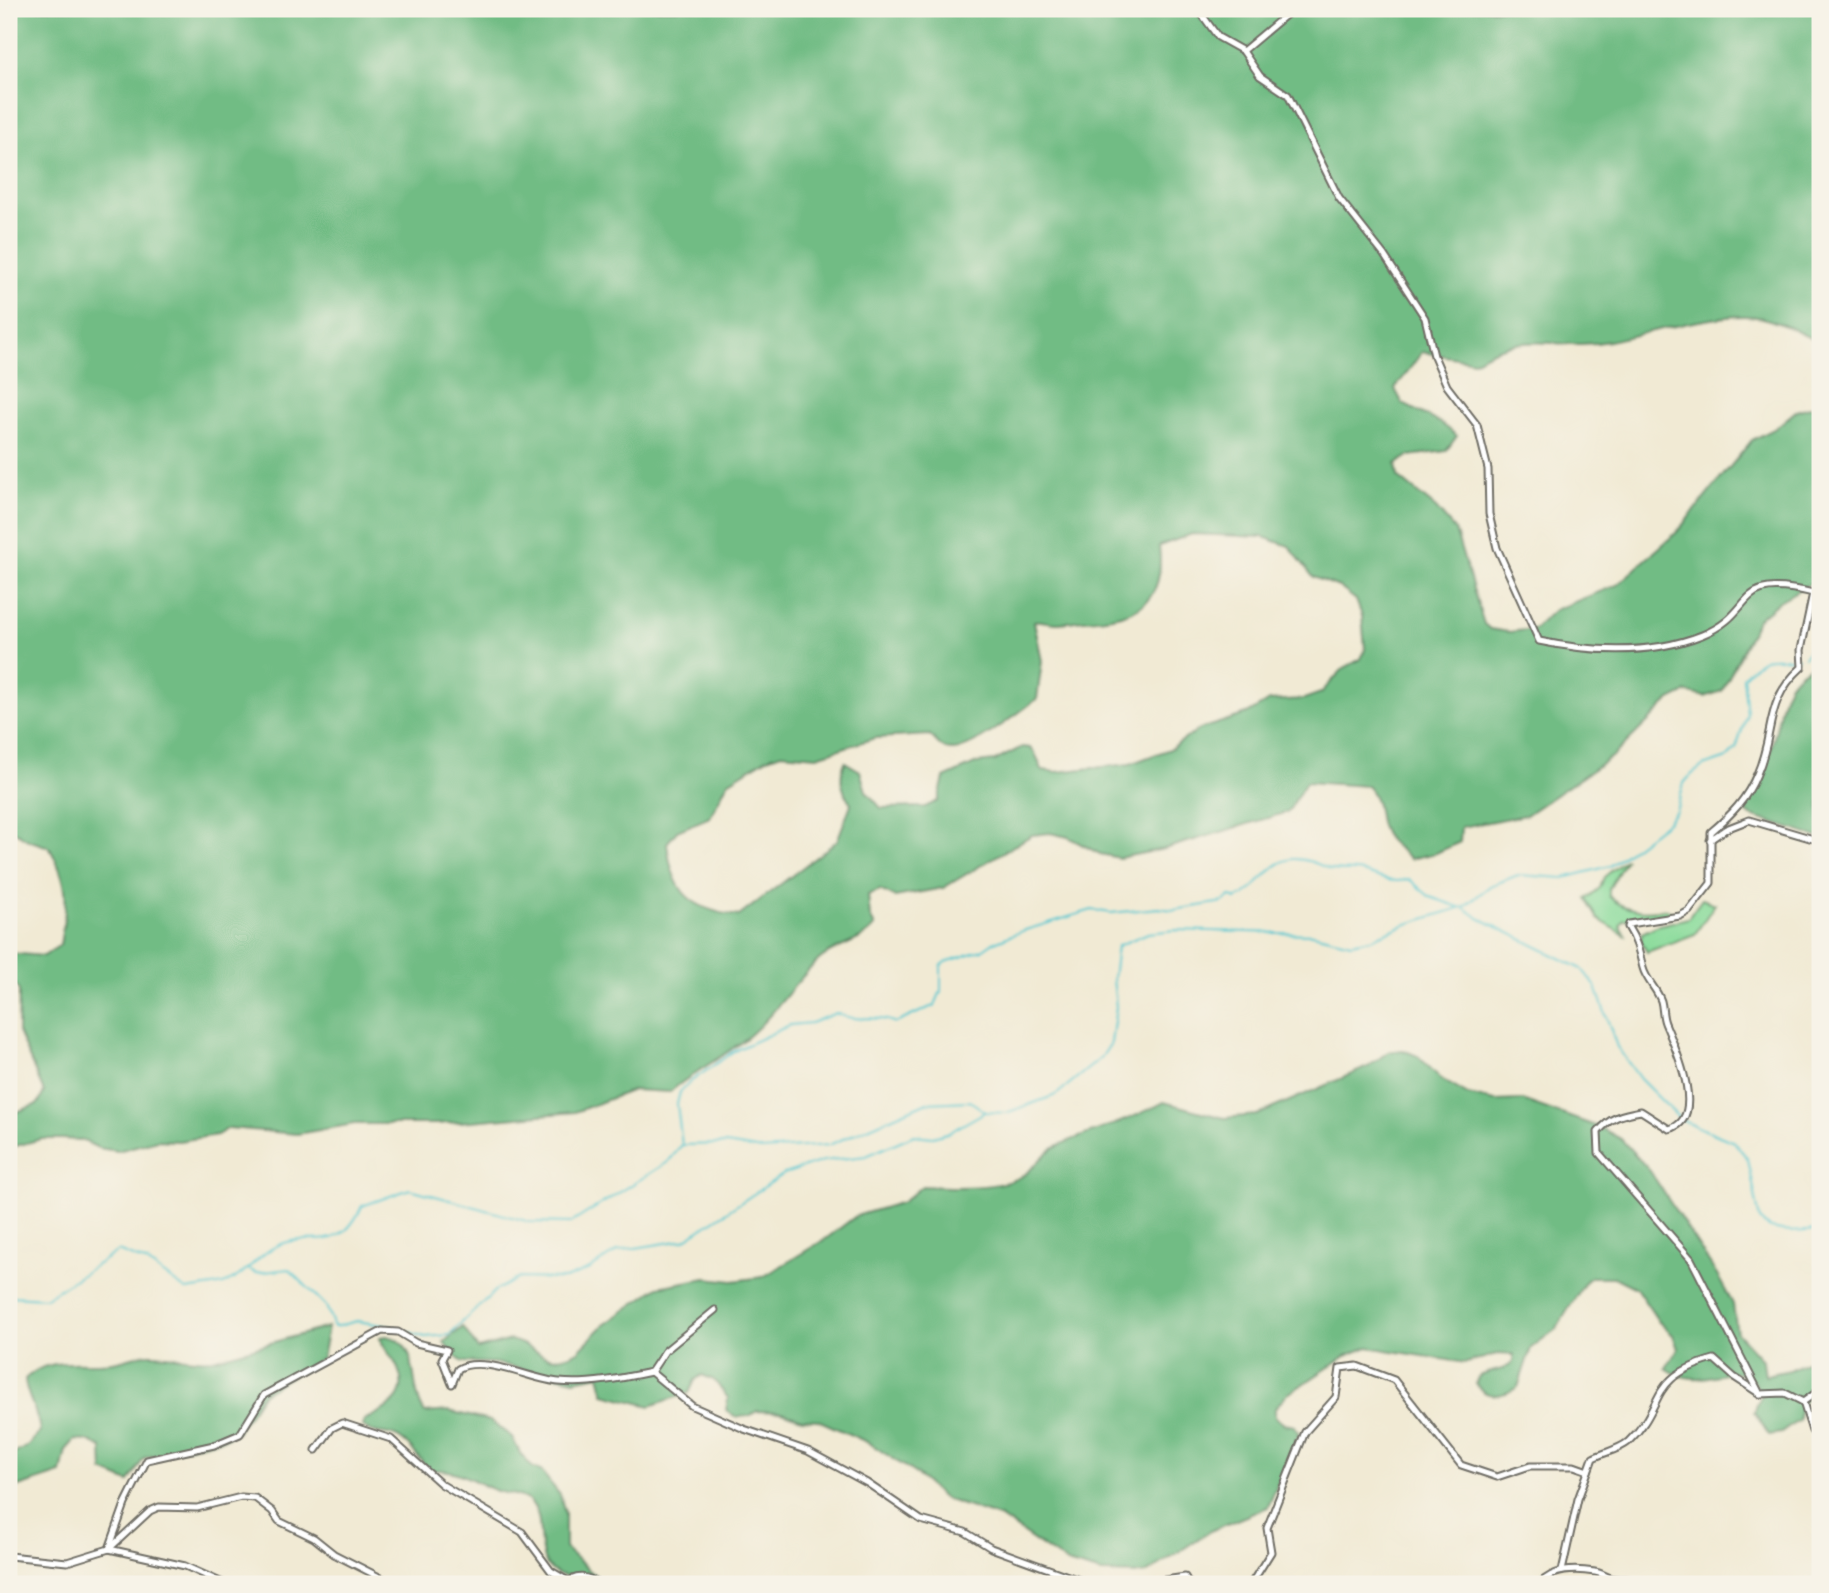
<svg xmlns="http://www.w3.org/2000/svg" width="1829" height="1593" font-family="'Gochi Hand',sans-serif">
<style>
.green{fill:#8cdc9c;stroke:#5c8464;stroke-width:2}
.forest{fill:#71bc84;stroke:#4e7458;stroke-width:2;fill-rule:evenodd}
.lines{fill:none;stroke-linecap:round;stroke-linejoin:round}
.stream{stroke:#5bc8d1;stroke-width:2}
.street-casing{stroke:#706e66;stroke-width:9}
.street{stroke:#fff;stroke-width:5}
</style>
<rect width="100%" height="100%" fill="#f7f3e8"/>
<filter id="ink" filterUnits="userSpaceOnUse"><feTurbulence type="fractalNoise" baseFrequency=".0143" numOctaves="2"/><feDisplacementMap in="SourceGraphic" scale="14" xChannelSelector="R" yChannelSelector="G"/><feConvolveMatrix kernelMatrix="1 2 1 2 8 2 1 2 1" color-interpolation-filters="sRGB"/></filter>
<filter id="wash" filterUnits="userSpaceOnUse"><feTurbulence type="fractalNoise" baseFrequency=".00686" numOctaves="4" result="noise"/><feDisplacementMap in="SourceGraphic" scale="28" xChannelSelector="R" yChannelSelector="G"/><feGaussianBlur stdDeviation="1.57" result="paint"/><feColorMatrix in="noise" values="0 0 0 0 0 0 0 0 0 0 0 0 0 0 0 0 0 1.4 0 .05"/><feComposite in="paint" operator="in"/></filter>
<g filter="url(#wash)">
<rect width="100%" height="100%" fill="#f1ead4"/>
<g class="green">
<path d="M1626 859 1609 889V896C1623 911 1647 913 1667 909L1673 914 1623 920 1620 926 1625 935 1598 919 1586 899 1600 888 1604 877Z"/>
<path d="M1702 899 1715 904 1695 934 1647 952 1641 941 1642 933 1656 926 1688 918Z"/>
</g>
<g class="forest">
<path d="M9 9H1052C1071 17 1098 4 1120 9 1127 10 1138 16 1146 19L1158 9H1820V343C1798 332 1771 316 1745 316 1703 316 1650 333 1609 341 1557 352 1528 327 1474 361L1422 352 1395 389 1403 404 1441 423 1457 436 1446 451 1409 456 1396 464 1398 477 1436 508 1455 530 1484 624 1490 629 1509 632 1534 629 1554 610 1617 585 1677 532 1752 440 1774 429 1796 411 1820 404V578L1781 600 1758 619 1722 691 1705 697 1686 692 1670 700 1614 755 1526 815 1461 827 1460 842 1436 853 1410 859C1404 851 1394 847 1388 839 1374 822 1383 802 1367 786L1306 782 1288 812 1164 849 1119 858 1100 854 1068 837 1050 833 1032 835 943 888 895 897 880 890 868 895 870 917 875 926C861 943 837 945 820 959 794 982 776 1013 750 1035 725 1057 695 1070 670 1092L633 1090 575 1112 436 1124H354L297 1134 229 1128 217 1135 179 1141 157 1140 118 1151 98 1148 82 1140 62 1139H41L9 1148V1115L38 1104 44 1092 18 1032 19 991 9 974V953L44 956 60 945C67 902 71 886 49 847L28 840 9 828ZM1192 534 1263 537 1289 546 1313 577 1339 587 1356 600 1362 616 1365 649 1361 659 1344 668 1321 693 1304 699 1269 701 1247 714 1200 729 1170 749 1130 764 1056 772 1042 770 1035 753 1030 748 1022 747 995 761 977 763 944 778 938 801 925 807 881 808 866 791 860 771 845 762C838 778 842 790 851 804L837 841 739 916C690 910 672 892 667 843L677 831 710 817 728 782 767 758 781 753 817 756 875 738 930 735C937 742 942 750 952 750 972 751 1020 711 1037 699L1042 661 1034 621C1042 620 1048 623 1056 623 1065 623 1074 621 1083 620 1136 618 1166 604 1159 546Z"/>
<path d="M1820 661V838L1751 816 1744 810C1754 788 1765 768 1772 745 1784 707 1776 680 1820 661Z"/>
<path d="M1403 1050 1418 1056 1441 1079 1468 1095 1495 1101 1522 1100 1601 1128 1621 1139 1650 1171 1717 1275 1733 1304 1737 1333 1763 1361 1765 1375 1790 1370 1820 1355V1388L1800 1405 1799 1420 1781 1433 1769 1435 1754 1412 1762 1394C1758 1389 1754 1380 1749 1377 1729 1362 1699 1393 1666 1368L1678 1349 1673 1335 1659 1322 1636 1288 1614 1277H1591L1585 1282 1556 1329 1531 1348 1518 1387C1504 1396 1486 1400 1476 1384L1478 1377C1490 1370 1504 1372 1513 1362V1355L1498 1354 1466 1363 1368 1347 1346 1356 1285 1396 1275 1408V1417L1284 1424 1295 1426 1299 1434 1268 1507 1210 1531 1146 1574 1102 1573 1067 1563 1001 1518 943 1498 916 1474 869 1443 818 1420 802 1419 782 1412 757 1411 749 1416 736 1417 726 1410 728 1398 714 1380 702 1375 695 1380 689 1393 650 1406 604 1394 599 1375 574 1380 495 1363 463 1362 452 1354 444 1342 463 1327 478 1349 510 1340C538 1346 546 1369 578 1351L604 1325 658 1287 706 1278 733 1281 763 1277 827 1238 856 1216 903 1202 922 1186C948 1187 998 1190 1022 1176 1036 1168 1043 1152 1059 1145 1095 1130 1130 1121 1164 1102L1224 1118 1257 1115 1368 1067 1388 1052Z"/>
<path d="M328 1327 322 1358 263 1393 237 1432 226 1438 144 1458 129 1482 103 1471 102 1448 88 1441 75 1440 66 1450 61 1473 9 1490V1457L27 1446 40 1432C39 1412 26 1398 25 1379 49 1355 81 1366 112 1362 124 1361 137 1354 149 1354 171 1353 190 1362 213 1359Z"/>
<path d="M387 1336C422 1342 408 1390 425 1413L449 1411 490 1421 512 1437 521 1455 532 1467 541 1471 560 1495 565 1513V1548L603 1583C594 1584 587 1577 578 1575 574 1575 571 1576 567 1576 527 1571 549 1522 532 1504 523 1494 509 1495 497 1491 476 1483 454 1466 431 1471 419 1461 409 1441 395 1436 383 1431 373 1435 363 1426L364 1420C391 1407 414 1395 394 1361 388 1353 383 1346 379 1337Z"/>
</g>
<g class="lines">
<g class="stream">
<path d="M1804 657 1820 636"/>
<path d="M1465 906 1490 886 1518 875 1564 878 1610 866 1667 822 1676 811 1684 783 1691 775 1703 766 1727 758 1736 749 1747 714 1743 677C1768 650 1767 660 1798 658"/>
<path d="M682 1145 677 1104 680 1092 690 1082 734 1051 790 1025 811 1023 836 1013C857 1024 872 1013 896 1023L935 1005 941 991V966L946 962 982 950 992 943 1022 931 1092 910 1111 913 1158 908 1174 910 1223 902 1230 896 1236 899C1259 891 1267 862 1293 859 1305 858 1318 864 1329 869 1339 872 1347 870 1356 871 1374 873 1390 886 1409 879L1430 897 1459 907"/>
<path d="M248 1269 256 1273 289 1269 326 1306 334 1327 357 1321 388 1326 425 1337 449 1335 496 1290 519 1278 565 1279 590 1269 617 1251 684 1240 784 1174 823 1161 866 1156 914 1135 933 1137 950 1132 985 1112"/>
<path d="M9 1296 46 1298 118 1251 148 1263 186 1290C198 1288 211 1287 223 1284 242 1278 255 1259 271 1249 310 1226 337 1261 362 1206L410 1189 530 1222 571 1223 668 1162 682 1145 726 1144 762 1150 829 1145 925 1103 970 1101 986 1112 1006 1113 1056 1095 1101 1058 1111 1043 1116 1007 1113 978 1117 946 1148 933 1176 930 1313 934 1351 943 1371 939 1404 925 1463 907 1479 918 1582 969 1596 987 1617 1047 1640 1079 1681 1120 1734 1142 1748 1159 1760 1220C1775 1237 1800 1231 1820 1230"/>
</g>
</g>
</g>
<g filter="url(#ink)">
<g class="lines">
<defs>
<g id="street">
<path d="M1198 9 1218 37 1243 51 1260 76 1288 95 1339 198 1384 255 1425 318 1434 356 1447 386 1477 425 1488 469 1489 514 1497 548 1539 641C1591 652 1651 655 1702 635 1759 612 1731 573 1813 593L1801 650 1802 667C1763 702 1776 731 1757 774 1747 799 1731 815 1711 832V883L1689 911 1680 916 1629 924 1628 927C1637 941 1639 952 1643 968 1646 980 1657 989 1661 1001 1663 1008 1662 1015 1665 1023 1674 1045 1709 1119 1669 1129L1641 1111C1623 1114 1610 1117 1598 1132L1599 1153 1691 1259 1760 1394"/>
<path d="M1243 51 1293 9"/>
<path d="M1710 840 1726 829 1749 820 1820 841"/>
<path d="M651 1372 692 1406 744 1429 808 1451 867 1483 921 1520 965 1532 991 1548 1090 1584"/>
<path d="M1803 1402 1812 1431 1820 1441"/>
<path d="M1809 1420 1820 1412"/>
<path d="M316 1450 332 1428 342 1423 391 1439 441 1484 522 1532 551 1571 568 1581"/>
<path d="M109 1549 125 1504 147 1460 214 1445 240 1434 264 1395 382 1331 398 1332 416 1343 447 1350 442 1359 452 1384 458 1369C481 1354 533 1380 559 1382 588 1385 623 1378 651 1372L665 1351 715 1310"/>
<path d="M109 1549 150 1511 159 1507 197 1508 241 1497 255 1498 272 1511 279 1521 314 1538 334 1554 393 1584"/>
<path d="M9 1556 67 1562 109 1549 185 1566 225 1584"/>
<path d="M1562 1571 1578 1499 1593 1458C1603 1453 1620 1449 1628 1442 1668 1404 1645 1378 1714 1359L1734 1377 1760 1394 1785 1393 1803 1402 1820 1390"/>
<path d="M567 1584C575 1574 588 1576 598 1584"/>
<path d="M1139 1584 1185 1577 1189 1584"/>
<path d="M1251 1584 1271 1552 1267 1528 1305 1432 1336 1397 1340 1368 1357 1366 1394 1380 1461 1465 1497 1477 1530 1466H1574L1588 1471"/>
<path d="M1540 1584C1553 1568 1576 1569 1595 1572 1603 1573 1608 1579 1616 1579 1627 1580 1637 1578 1648 1584"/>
</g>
</defs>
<use href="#street" class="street-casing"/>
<use href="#street" class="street"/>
</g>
</g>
<rect width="1829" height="1593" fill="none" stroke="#f7f3e8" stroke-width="35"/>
</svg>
